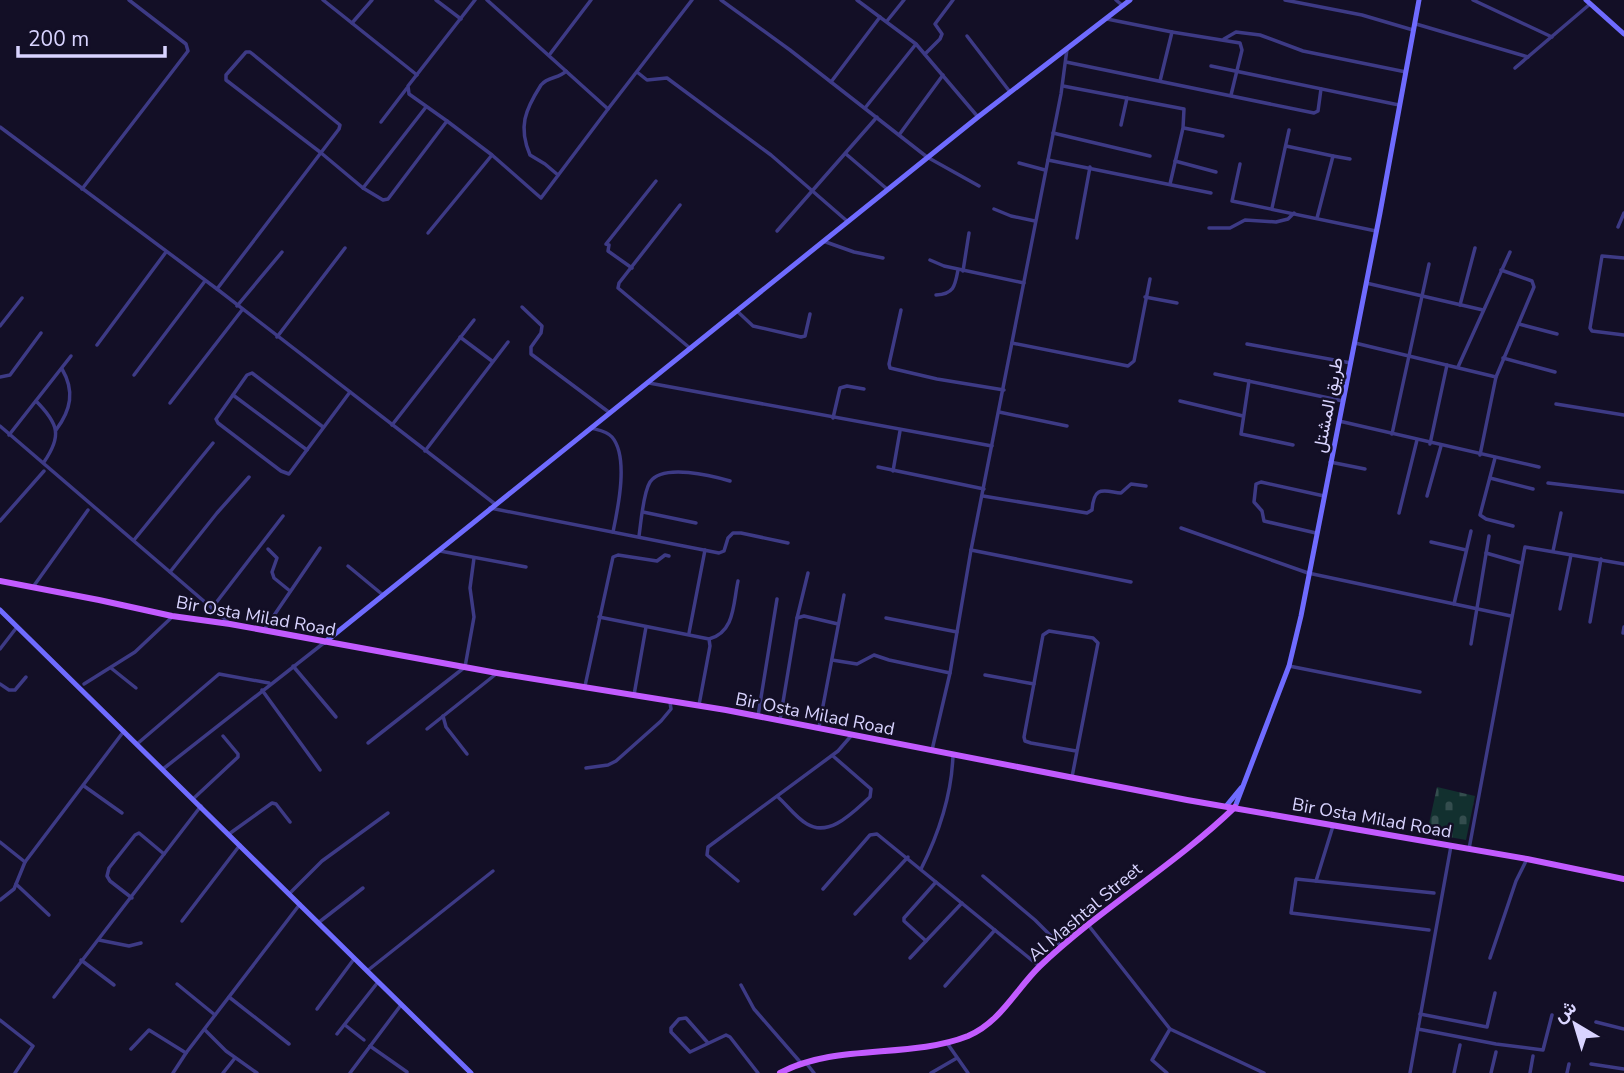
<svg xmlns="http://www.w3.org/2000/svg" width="1624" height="1073" font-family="'Nunito Sans',Vazirmatn,sans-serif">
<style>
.cemetery{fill:url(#cemetery-stones)}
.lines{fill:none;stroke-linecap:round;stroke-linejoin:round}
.street{stroke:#3d3a85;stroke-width:3.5}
.secondary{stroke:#6f6bff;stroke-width:5}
.primary{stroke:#c25bff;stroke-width:6}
.labels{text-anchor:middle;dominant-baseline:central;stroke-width:5;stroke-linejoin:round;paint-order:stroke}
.street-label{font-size:18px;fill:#d9d4ff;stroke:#130f26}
</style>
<defs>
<pattern id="cemetery-stones" width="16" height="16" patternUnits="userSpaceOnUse" patternTransform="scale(1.75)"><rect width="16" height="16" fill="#12302f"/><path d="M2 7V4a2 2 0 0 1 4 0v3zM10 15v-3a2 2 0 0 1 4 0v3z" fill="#344d4e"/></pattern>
</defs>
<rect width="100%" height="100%" fill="#130f26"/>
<path class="cemetery" d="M1437 787 1475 796 1466 840 1427 833Z"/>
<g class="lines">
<g class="street">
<path d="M323 0 417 75"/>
<path d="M436 0 461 19"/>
<path d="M487 0 608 109 692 0"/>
<path d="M721 0 790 50 927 157 979 186"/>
<path d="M857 0 916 44 978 117"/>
<path d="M1116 0 1123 6"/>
<path d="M1285 0 1362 15 1413 30"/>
<path d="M1473 0 1552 37"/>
<path d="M1107 19 1172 32 1160 81"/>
<path d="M887 21 904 0"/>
<path d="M352 23 372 0"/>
<path d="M1416 24 1528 57"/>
<path d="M1172 32 1240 43 1242 50 1231 95"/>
<path d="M967 36 1010 92"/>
<path d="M1224 39 1236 32 1260 35 1303 51 1406 72"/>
<path d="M550 54 591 0"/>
<path d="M925 54 940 39 942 34 935 24 953 0"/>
<path d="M1066 62 1314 113 1318 111 1321 89"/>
<path d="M1211 66 1399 105"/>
<path d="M1515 68 1590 4"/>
<path d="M637 72 647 80 667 78 771 155 847 221"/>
<path d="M831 82 880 17"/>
<path d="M1063 86 1184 109 1183 128 1170 184"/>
<path d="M865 108 916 44"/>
<path d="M381 122 407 88"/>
<path d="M1121 125 1127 98"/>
<path d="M0 127 217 289 495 504"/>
<path d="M1184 128 1223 136"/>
<path d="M1053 133 1150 156"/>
<path d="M899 135 943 75"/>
<path d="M1286 146 1333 156"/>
<path d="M846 154 887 189"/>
<path d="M492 155 541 198 608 109"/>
<path d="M1048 160 1211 193"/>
<path d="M1175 161 1216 172"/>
<path d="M1019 163 1045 170"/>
<path d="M1240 164 1232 201 1376 231"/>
<path d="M558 175 545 164 530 155C518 127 525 110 541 85 548 76 559 79 566 71"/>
<path d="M363 188 426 107"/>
<path d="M82 189 188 51 186 44 129 0"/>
<path d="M680 205 619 283 618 288 691 349"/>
<path d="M1272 208 1289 130"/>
<path d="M994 209 1011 216 1035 221"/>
<path d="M1317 218 1333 156 1350 159"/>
<path d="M1618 227 1624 213"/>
<path d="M1209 228H1230L1245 220 1276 222 1288 219 1294 213"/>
<path d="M777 231 877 117"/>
<path d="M428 233 492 155 447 121"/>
<path d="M1077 238 1090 167"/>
<path d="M823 241 854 252 883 258"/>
<path d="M1624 258 1602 256 1590 328 1592 331 1624 335"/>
<path d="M930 260 944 266 1024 283"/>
<path d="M632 268 608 251 609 245 606 244 656 181"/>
<path d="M963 271 969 233"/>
<path d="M1366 283 1483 310"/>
<path d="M217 289 339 129 340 125 250 52H246L226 75V80L320 152 363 188 383 200 388 199 447 121 409 94 408 86 475 0"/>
<path d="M936 295C954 294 955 286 958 270"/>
<path d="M1145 297 1177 303"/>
<path d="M1460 305 1475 248"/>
<path d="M237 306 282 252"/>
<path d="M522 307 542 326 541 333 531 347V354L610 413"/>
<path d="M901 310 889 364 890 368 937 379 1004 390"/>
<path d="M737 311 753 326 801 337 805 336 810 314"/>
<path d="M1519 324 1557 334"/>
<path d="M0 326 22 298"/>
<path d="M277 337 345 248"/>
<path d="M460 337 492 361"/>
<path d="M1012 343 1128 366 1134 361 1150 279"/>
<path d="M1355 343 1496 377"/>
<path d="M1247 344 1351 363"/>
<path d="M97 345 166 252"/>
<path d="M1503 358 1555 372"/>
<path d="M1458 367 1510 252"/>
<path d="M1215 374 1343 401"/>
<path d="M134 375 205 281"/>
<path d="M0 377 10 375 41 333"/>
<path d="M1249 381 1241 434 1293 445"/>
<path d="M649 383 992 446"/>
<path d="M233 395 307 450"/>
<path d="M36 401C59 424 62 436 44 462"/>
<path d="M1180 401 1243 416"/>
<path d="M170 403 242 310"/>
<path d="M1556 404 1624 415"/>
<path d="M999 412 1067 426"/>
<path d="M833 418 840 388 847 386 864 389"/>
<path d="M1339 421 1539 467"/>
<path d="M392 425 474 320"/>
<path d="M0 426 227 621"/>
<path d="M323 427 252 373 247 375 216 419 218 423 281 471 289 474 350 392"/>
<path d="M591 428C598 430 607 431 612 437 629 457 618 508 613 532"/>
<path d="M56 430C71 410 75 391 62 369"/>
<path d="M1392 434 1429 264"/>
<path d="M9 435 71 356"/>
<path d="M1430 444 1447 365"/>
<path d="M425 451 508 342"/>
<path d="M1480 455 1496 377 1534 287 1532 281 1501 270"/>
<path d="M1495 458 1480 515 1486 519 1513 526"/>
<path d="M1330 462 1365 469"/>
<path d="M878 467 984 489"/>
<path d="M893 471 900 431"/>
<path d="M1490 478 1533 489"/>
<path d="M1548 483 1624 492"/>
<path d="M983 496 1087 513 1092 510C1094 485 1103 491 1121 493L1131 484 1146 486"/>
<path d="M1427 496 1441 446"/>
<path d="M490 508 719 553 724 551 728 538 733 533H741L788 543"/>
<path d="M643 512 696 523"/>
<path d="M1399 513 1417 440"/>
<path d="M0 521 44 471"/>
<path d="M1181 528 1308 573 1511 616"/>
<path d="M1316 533 1264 521 1262 511 1254 502 1256 484 1261 482 1324 496"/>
<path d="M639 536C641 523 643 493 650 482 663 463 713 476 730 481"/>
<path d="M134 540 213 443"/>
<path d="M1431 542 1466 550"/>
<path d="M268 549 277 558 272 572 274 578 290 591"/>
<path d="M971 550 1131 582"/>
<path d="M440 551 526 567"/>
<path d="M1553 551 1561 513"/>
<path d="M1486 553 1521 563"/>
<path d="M348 566 383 595"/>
<path d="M170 572 217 513 249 477"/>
<path d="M33 587 88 510"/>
<path d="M1454 604 1471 531"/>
<path d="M212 608 283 516"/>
<path d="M1560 609 1571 555"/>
<path d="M599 617 709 639 710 646 699 705"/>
<path d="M797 618 804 616 838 624"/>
<path d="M886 618 957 632"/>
<path d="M1590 622 1601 559"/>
<path d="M264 630 320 548"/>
<path d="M689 633 705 550"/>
<path d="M1623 633 1624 627"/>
<path d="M709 639C735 632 733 604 738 581"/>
<path d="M1471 644 1489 536"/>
<path d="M0 649 17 627"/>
<path d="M832 660 857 664 874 655 889 660 950 673"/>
<path d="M293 666 336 717"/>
<path d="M1289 666 1420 692"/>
<path d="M111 668 136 688"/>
<path d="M985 675 1034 684"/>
<path d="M0 684 9 690H15L26 677"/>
<path d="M84 684 135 652 171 618"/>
<path d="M585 686 613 557 618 555 657 561 665 555 669 556"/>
<path d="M262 690 320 770"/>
<path d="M634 695 646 627"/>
<path d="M443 716 446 727 467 754"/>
<path d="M758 716 777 599"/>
<path d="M780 720 797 618 808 573"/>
<path d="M819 727 844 595"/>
<path d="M427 729 496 674"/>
<path d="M368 743 465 667 474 617 470 588 474 558"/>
<path d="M137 744 219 674 269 683"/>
<path d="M932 750 950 673 971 550 1061 94 1067 49"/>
<path d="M586 768 608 765 616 761 661 721 671 709 670 702"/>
<path d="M163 769 325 642"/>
<path d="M1072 777 1098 643 1093 638 1049 631 1043 635 1024 737 1025 741 1031 743 1076 751"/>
<path d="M84 786 122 813"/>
<path d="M778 797C787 805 796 818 807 824 830 838 854 811 870 797L871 789 833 756"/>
<path d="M193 799 238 757V754L223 736"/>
<path d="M229 834 272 803 276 804 290 822"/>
<path d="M0 842 25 862"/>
<path d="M1469 849 1525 547 1624 564"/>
<path d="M921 869C939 833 952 795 953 754"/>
<path d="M983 876 1035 920 1060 945"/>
<path d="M738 881 707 855 708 847 838 751 851 736"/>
<path d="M1316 881 1333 826"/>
<path d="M16 884 49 915"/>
<path d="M823 889 870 835 877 834 1039 966"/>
<path d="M289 894 322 861 388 813"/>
<path d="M132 898 110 881 107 876 109 868 135 835 139 833 164 854"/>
<path d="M0 900 14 889 25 862 124 731"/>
<path d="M855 914 908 857"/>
<path d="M182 921 240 845"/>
<path d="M318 923 363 888"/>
<path d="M1089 926 1170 1029 1264 1073"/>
<path d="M1429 930 1291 913 1296 879 1434 893"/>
<path d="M99 940 129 946 141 943"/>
<path d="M926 941 962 903"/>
<path d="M910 958 926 941 904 921V918L936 882"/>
<path d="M1490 958 1516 881 1527 859"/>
<path d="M81 960 114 985"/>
<path d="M367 971 493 871"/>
<path d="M177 984 215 1015"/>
<path d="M741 985 754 1009 801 1063"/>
<path d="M945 986 995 930"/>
<path d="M54 997 201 806"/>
<path d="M229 997 289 1044"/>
<path d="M317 1009 354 959"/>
<path d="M1420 1014 1487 1027 1495 993"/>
<path d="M0 1020 33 1046 15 1073"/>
<path d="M1596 1022 1624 1029"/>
<path d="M345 1025 364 1040"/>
<path d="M1418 1029 1496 1044 1543 1050 1552 1015"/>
<path d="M205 1030 226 1051 257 1073"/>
<path d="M337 1034 378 982"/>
<path d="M708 1043 686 1018 679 1019 671 1028V1032L690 1052 726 1035 730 1037 758 1073"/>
<path d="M947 1043 968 1073"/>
<path d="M370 1046 407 1072"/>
<path d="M131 1049 149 1030 186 1053 300 904"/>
<path d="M807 1064 814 1073"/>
<path d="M1591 1064 1624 1069"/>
<path d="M173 1073 186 1053"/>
<path d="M223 1073 235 1058"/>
<path d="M350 1073 401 1005"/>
<path d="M931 1073 957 1058"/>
<path d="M1167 1073 1152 1060 1170 1029"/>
<path d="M1410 1073 1451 846"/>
<path d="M1454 1073 1460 1045"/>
<path d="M1491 1073 1496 1052"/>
<path d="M1530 1073 1533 1056"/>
<path d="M1567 1073 1569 1064"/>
</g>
<g class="secondary">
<path d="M1586 0 1624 34"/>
<path d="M0 610 471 1073"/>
<path d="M325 642 978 117 1130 0"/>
<path d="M1227 805 1241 788"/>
<path d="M1235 807 1289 666 1301 616 1380 213 1419 0"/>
</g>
<g class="primary">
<path d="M0 581 99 600 172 616 230 624 497 673 726 710 1187 800 1527 859 1624 879"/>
<path d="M780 1073C836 1043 910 1059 968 1036 1001 1022 1016 989 1040 966 1101 908 1175 865 1235 807"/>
</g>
</g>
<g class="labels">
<g class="street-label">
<text transform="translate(1328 405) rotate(-79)">طريق المشتل</text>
<text transform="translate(256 616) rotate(10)">Bir Osta Milad Road</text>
<text transform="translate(815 714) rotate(11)">Bir Osta Milad Road</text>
<text transform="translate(1372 818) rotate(10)">Bir Osta Milad Road</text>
<text transform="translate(1085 912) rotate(-40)">Al Mashtal Street</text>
</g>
</g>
<g transform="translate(1575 1024) rotate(322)" stroke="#130f26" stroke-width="5" paint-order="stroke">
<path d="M0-5L12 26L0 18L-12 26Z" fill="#d9d4ff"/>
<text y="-10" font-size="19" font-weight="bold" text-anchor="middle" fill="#d9d4ff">ش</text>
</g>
<path d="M18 46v10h147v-10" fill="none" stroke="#d9d4ff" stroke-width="3.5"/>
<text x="28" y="46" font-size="21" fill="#d9d4ff" stroke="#130f26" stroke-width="5" paint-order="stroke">200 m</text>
</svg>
